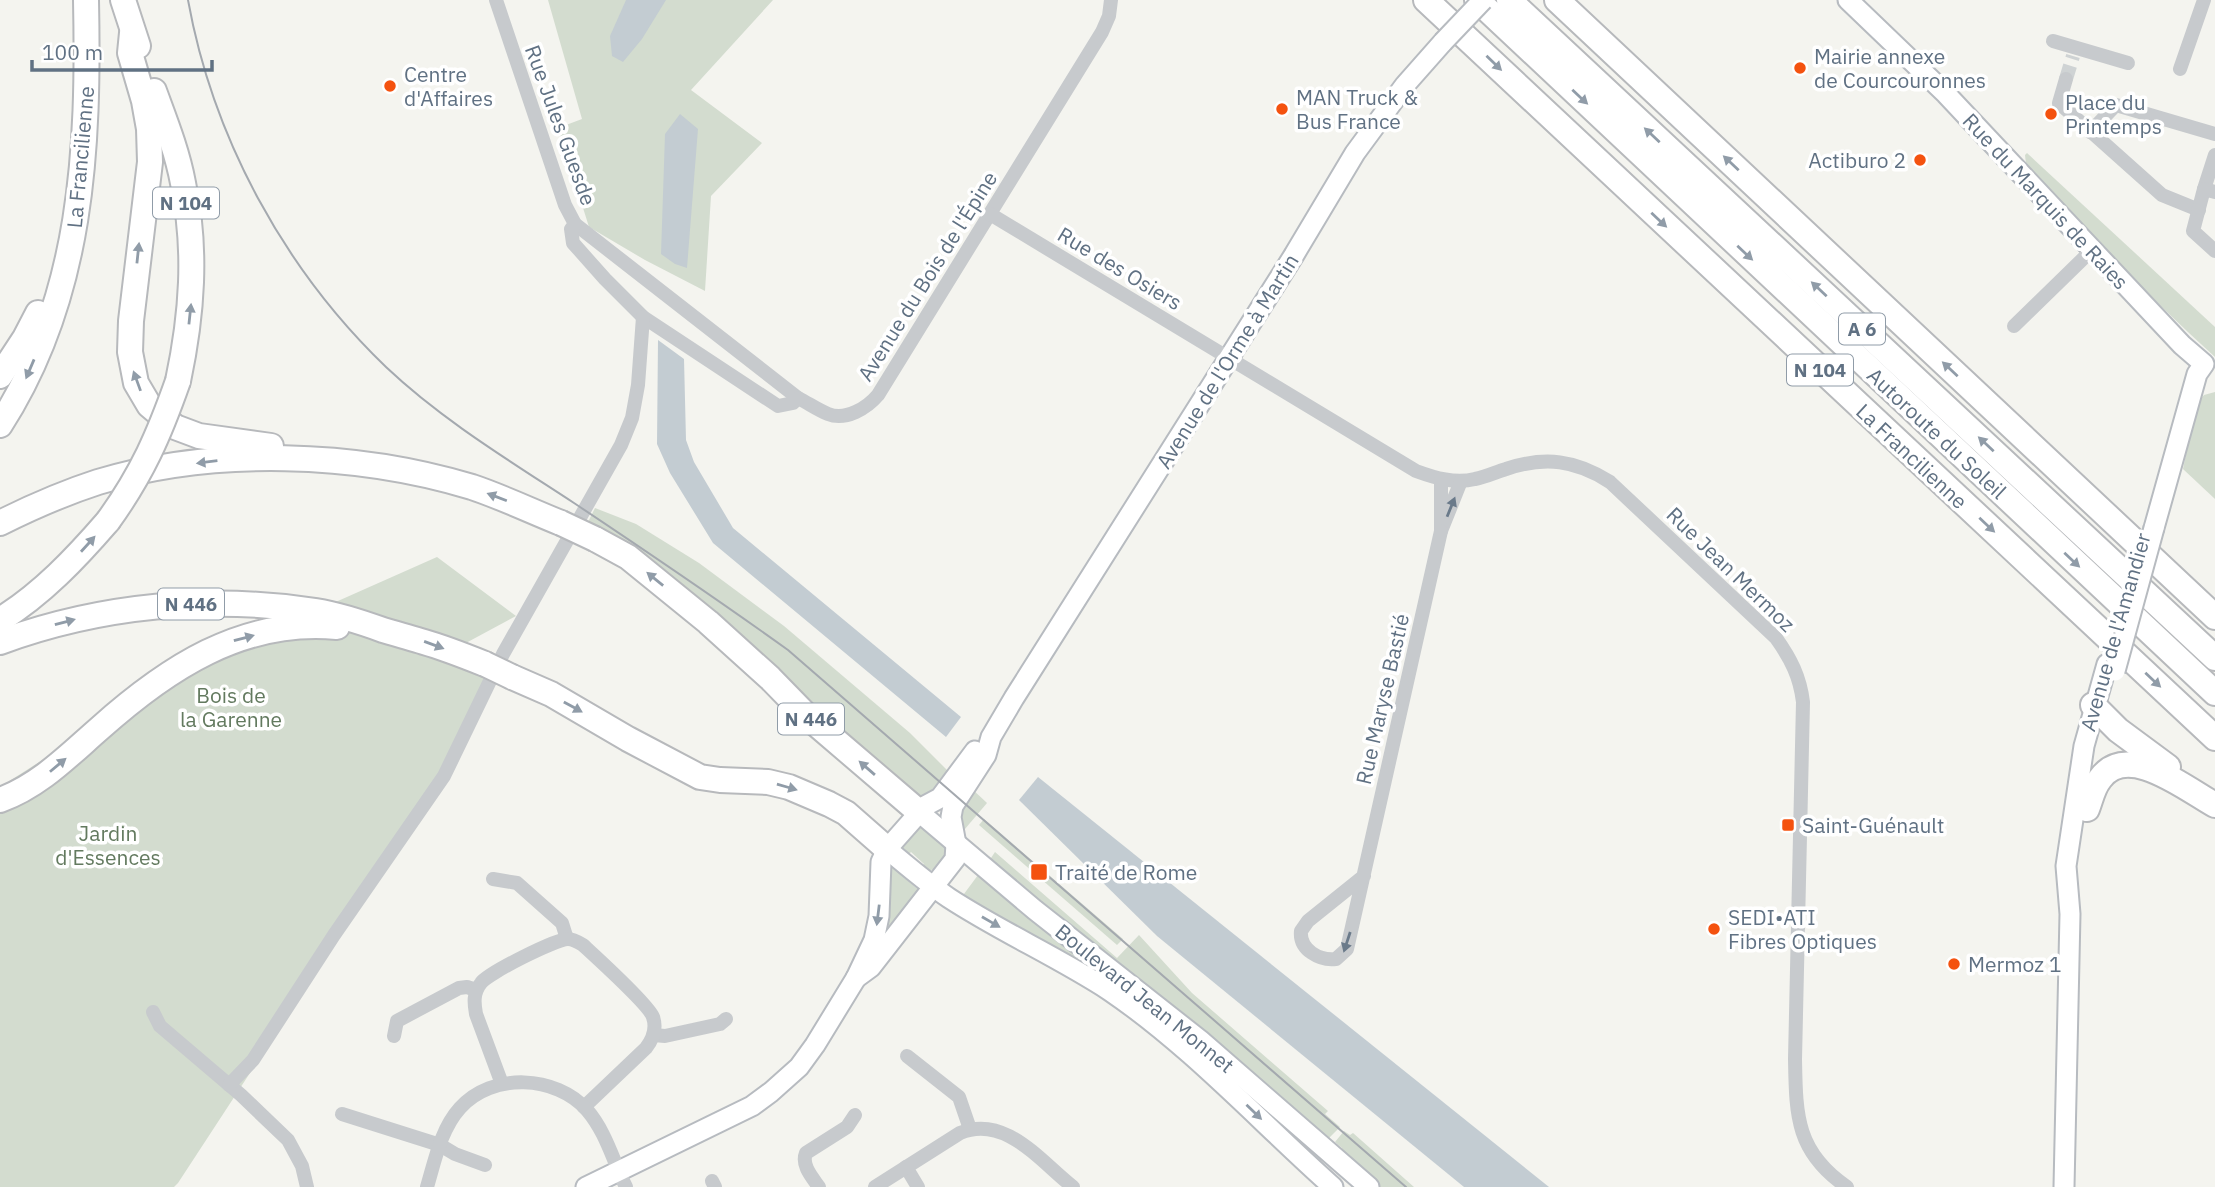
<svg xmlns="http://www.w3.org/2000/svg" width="2215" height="1187" font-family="'IBM Plex Sans',sans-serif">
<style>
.green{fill:#d3dccf}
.water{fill:#c3ccd2}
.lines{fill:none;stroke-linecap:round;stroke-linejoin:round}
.street-tunnel{stroke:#cfd3d4;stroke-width:14;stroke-dasharray:14 7;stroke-linecap:butt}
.secondary-casing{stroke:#b7bbc0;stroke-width:23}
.highway-casing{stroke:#b7b9bc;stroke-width:28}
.street{stroke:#c7cacd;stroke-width:14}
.secondary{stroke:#fff;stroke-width:19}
.highway{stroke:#fff;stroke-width:24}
.tram{stroke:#a4a9af;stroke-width:2}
.secondary-bridge-casing{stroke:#b7bbc0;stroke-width:23;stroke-linecap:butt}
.highway-bridge-casing{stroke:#b7b9bc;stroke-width:28;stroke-linecap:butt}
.secondary-bridge{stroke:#fff;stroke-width:19}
.highway-bridge{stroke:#fff;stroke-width:24}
.oneway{fill:#909ca8}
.oneway2{fill:#6a7a8a}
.poi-dot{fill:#f4520f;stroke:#fff;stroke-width:2.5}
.labels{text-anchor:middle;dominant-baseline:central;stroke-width:7;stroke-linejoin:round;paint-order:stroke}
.shield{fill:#fff;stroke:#909ca8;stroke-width:2}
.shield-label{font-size:19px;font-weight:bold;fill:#607183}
.poi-label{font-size:21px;fill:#607183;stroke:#fff;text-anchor:start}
.street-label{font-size:21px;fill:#607183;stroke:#fff}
.park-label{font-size:21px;fill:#637a5f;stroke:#fff}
</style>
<rect width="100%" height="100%" fill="#f4f4ef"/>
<g class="green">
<path d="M548 0H773L691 90 762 143 711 196 705 291 645 260 589 227 558 128 582 119Z"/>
<path d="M2027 153 2215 327V357C2148 297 2086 230 2026 164L2025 155Z"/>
<path d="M2215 392V499L2183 469 2196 404 2204 395Z"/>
<path d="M595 508 636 524 699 563 784 626 910 733 950 773 933 795 922 799 586 526Z"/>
<path d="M437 557 516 616 438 658 491 679 444 776 178 1183 174 1187H0V787L212 652 241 644Z"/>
<path d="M971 788 987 803 959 836 961 803Z"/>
<path d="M984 819 1123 939 1117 945 979 825Z"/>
<path d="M919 827 923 828 947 849C946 863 935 876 922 867L924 864 911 852 908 855 902 847Z"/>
<path d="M995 852 1117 958 1139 935 1192 993 1328 1111 1325 1114 1340 1127 1329 1138 1296 1109 1292 1112 989 861Z"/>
<path d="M888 864 920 891 886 937Z"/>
<path d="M978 875 1023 913 1157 1012 1325 1156 1318 1165 1235 1086 961 898Z"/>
<path d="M1344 1131 1350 1135 1353 1133 1414 1187H1377L1338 1152 1342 1148 1335 1142Z"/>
</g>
<g class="water">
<path d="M626 0H666L642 39 623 62 612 56 610 36Z"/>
<path d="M680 114 698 129 687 268 675 264 661 254 665 134Z"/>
<path d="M658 340 684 359 686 440 694 462 733 528 961 717 946 737 713 543 670 473 657 444Z"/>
<path d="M1038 777 1549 1187H1464L1157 936 1019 800Z"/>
</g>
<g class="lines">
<path class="street-tunnel" d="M2066 79 2073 56"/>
<defs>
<g id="secondary">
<path d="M1848 0 1946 94 2182 345 2204 364 2197 374 2154 528"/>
<path d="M919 812 1035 910 1200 1040 1369 1187"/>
<path d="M887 849C907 866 927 883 949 898 1001 932 1058 957 1110 991 1192 1047 1260 1122 1333 1187"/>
<path d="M856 978 871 967 955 859 956 844 951 817 953 806 986 755 991 737 1014 698 1294 255 1355 153 1405 85 1443 42"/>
<path d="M586 1187 752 1106 771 1092 799 1067 815 1045 856 978 874 940 879 916 881 862 887 849 925 806 940 798 975 751"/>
<path d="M2064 1187 2070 914 2066 866 2084 746 2107 664"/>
</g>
<g id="highway">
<path d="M123 0 138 46"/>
<path d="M1426 0 2215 738"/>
<path d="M1477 0 2215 693"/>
<path d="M1509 0 2215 658"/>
<path d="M1557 0 2215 617"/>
<path d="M132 33 130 53 144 101 149 129 150 162 131 321 130 352 136 383 149 405 175 427 199 436 271 446"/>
<path d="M154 91C165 121 177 151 183 183 197 250 192 315 178 381"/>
<path d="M0 376 25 338 38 313"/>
<path d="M0 425C83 296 89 148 86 0"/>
<path d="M0 523C32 507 64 493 98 482 214 447 356 452 472 487 502 497 531 511 561 523"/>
<path d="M595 539 628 557 708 622 770 678 808 717 919 812"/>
<path d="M0 620C42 594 76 558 108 521"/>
<path d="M0 642C101 605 210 595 316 611 340 615 361 622 383 630 397 634 411 638 424 642 445 648 465 656 485 664"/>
<path d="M512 677 551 694 628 739 700 777 720 780 768 782 789 787 829 804 846 813 887 849"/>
<path d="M2093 705 2118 730 2168 767"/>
<path d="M0 800C39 786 68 756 99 729 166 669 242 618 337 627"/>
<path d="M2087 809C2091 799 2093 787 2100 779 2127 741 2186 789 2215 805"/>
</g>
</defs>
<use href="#secondary" class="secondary-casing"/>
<use href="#highway" class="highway-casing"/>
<g class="street">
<path d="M496 0 565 205 575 224 798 398C808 403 818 410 828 414 846 421 867 408 878 395L1102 32 1109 16 1111 0"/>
<path d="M2053 41 2128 63"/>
<path d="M2180 69 2204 0"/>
<path d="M2066 79 2059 103 2162 195 2199 210"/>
<path d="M2090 132 2116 105 2215 134"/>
<path d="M2204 189 2215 155"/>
<path d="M2215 192 2204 189 2193 231 2215 251"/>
<path d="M990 214 1416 471C1435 478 1455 484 1475 479 1486 477 1496 472 1506 469 1545 456 1576 460 1610 482L1776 638C1791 659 1800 677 1803 702L1795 1059C1796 1116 1796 1152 1847 1187"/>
<path d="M575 224 571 229 573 243 605 279 643 317 778 406 793 403 798 398"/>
<path d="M2014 326 2092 250"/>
<path d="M1441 480V531L1461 481"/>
<path d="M1364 876 1308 921 1301 931C1299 950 1320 961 1336 959L1347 949 1441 531"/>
<path d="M493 879 517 883 562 923 567 939"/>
<path d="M153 1012 160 1026 241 1095 288 1140 302 1166 307 1187"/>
<path d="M654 1035 665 1036 720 1024 726 1019"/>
<path d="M394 1036 397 1021 459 988 467 987 476 990"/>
<path d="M907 1056 959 1097 970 1129"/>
<path d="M502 1084 476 1014C474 1003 473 993 481 983 488 973 556 939 568 939 573 939 578 942 583 945 596 957 649 1005 653 1017 657 1029 653 1039 646 1048L584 1107"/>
<path d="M229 1085 253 1060 334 935 444 776 503 654 621 445 632 418 638 385 643 317"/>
<path d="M342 1114 440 1145 455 1154 485 1165"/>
<path d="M906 1167 918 1187"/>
<path d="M712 1181 715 1187"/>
<path d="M427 1187C435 1160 441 1129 460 1108 492 1072 556 1075 587 1110 606 1132 613 1161 626 1187"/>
<path d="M819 1187C812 1177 801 1165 806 1153L847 1127 855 1115"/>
<path d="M875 1187 960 1133C1005 1114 1040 1161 1073 1187"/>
</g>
<use href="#secondary" class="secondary"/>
<use href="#highway" class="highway"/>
<path class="tram" d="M188 0C213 138 284 269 386 367 442 420 510 461 574 503 646 551 717 599 788 650L1406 1187"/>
<defs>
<g id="secondary-bridge">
<path d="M1443 42 1483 0"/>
<path d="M2115 671 2154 528"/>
</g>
<g id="highway-bridge">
<path d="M108 521C142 474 159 435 178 381"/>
<path d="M561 523 595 539"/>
<path d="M485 664 512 677"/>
</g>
</defs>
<use href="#secondary-bridge" class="secondary-bridge-casing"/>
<use href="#highway-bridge" class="highway-bridge-casing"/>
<use href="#secondary-bridge" class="secondary-bridge"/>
<use href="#highway-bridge" class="highway-bridge"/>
</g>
<defs><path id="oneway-solid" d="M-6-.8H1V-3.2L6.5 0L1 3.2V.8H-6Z" transform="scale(1.75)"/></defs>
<g class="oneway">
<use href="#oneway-solid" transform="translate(1494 63) rotate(44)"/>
<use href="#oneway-solid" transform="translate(1580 97) rotate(43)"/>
<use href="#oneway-solid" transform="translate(1652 135) rotate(-137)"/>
<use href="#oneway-solid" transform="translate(1731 163) rotate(-137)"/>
<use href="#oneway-solid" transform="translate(1659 220) rotate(43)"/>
<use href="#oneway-solid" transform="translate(138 253) rotate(-84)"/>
<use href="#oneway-solid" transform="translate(1745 253) rotate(43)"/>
<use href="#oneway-solid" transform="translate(1819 289) rotate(-137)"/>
<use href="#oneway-solid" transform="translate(190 314) rotate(-84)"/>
<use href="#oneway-solid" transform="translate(30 369) rotate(113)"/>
<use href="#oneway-solid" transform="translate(1950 369) rotate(-137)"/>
<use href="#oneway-solid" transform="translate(137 381) rotate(-110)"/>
<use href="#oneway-solid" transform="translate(1986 444) rotate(-137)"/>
<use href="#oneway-solid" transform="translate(207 462) rotate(173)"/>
<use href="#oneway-solid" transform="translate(497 497) rotate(-159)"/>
<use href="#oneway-solid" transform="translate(1987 525) rotate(43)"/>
<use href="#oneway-solid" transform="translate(88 544) rotate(-48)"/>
<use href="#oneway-solid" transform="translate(2072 560) rotate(43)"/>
<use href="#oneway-solid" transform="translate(655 579) rotate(-141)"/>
<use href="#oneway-solid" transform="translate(65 622) rotate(-15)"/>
<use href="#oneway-solid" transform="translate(244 638) rotate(-15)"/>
<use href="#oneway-solid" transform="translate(434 645) rotate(20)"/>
<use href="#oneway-solid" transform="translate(2153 680) rotate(43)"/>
<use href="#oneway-solid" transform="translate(573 707) rotate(29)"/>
<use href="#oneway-solid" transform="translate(58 765) rotate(-40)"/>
<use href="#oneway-solid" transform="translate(867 768) rotate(-139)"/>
<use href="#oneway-solid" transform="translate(787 787) rotate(16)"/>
<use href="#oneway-solid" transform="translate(878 915) rotate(97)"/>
<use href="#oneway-solid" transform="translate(991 922) rotate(30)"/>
<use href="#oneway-solid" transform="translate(1254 1112) rotate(44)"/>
</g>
<g class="oneway2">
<use href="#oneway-solid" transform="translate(1451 507) rotate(-68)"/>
<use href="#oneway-solid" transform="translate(1347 942) rotate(108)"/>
</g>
<g class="poi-dot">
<circle cx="1800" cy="68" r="7"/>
<circle cx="390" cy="86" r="7"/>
<circle cx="1282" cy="109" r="7"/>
<circle cx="2051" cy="114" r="7"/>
<circle cx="1920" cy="160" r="7"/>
<rect x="1781" y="818" width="14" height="14" rx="3.5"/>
<rect x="1030" y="863" width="18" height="18" rx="3.5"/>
<circle cx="1714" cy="929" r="7"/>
<circle cx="1954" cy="964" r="7"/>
</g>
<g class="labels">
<g class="shield">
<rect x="153" y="187.5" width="66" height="31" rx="5"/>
<rect x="1839" y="313.5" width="46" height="31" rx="5"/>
<rect x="1787" y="354.5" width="66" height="31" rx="5"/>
<rect x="158" y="588.5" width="66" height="31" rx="5"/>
<rect x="778" y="703.5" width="66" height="31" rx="5"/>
</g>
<g class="shield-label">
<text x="186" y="203">N 104</text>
<text x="1862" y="329">A 6</text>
<text x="1820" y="370">N 104</text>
<text x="191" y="604">N 446</text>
<text x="811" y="719">N 446</text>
</g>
<g class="poi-label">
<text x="1814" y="56">Mairie annexe<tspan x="1814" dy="24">de Courcouronnes</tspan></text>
<text x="404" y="74">Centre<tspan x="404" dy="24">d'Affaires</tspan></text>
<text x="1296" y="97">MAN Truck &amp;<tspan x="1296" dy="24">Bus France</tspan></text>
<text x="2065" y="102">Place du<tspan x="2065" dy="24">Printemps</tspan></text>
<text x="1906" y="160" text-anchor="end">Actiburo 2</text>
<text x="1802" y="825">Saint-Guénault</text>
<text x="1055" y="872">Traité de Rome</text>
<text x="1728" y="917">SEDI•ATI<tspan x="1728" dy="24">Fibres Optiques</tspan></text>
<text x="1968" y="964">Mermoz 1</text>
</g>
<g class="street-label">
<text transform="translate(561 125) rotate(70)">Rue Jules Guesde</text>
<text transform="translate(80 157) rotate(-85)">La Francilienne</text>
<text transform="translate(2046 201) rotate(47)">Rue du Marquis de Raies</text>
<text transform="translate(1120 268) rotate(31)">Rue des Osiers</text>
<text transform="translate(927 276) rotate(-58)">Avenue du Bois de l'Épine</text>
<text transform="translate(1227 361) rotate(-58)">Avenue de l'Orme à Martin</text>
<text transform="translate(1937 433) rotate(43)">Autoroute du Soleil</text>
<text transform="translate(1912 456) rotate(43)">La Francilienne</text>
<text transform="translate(1731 569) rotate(44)">Rue Jean Mermoz</text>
<text transform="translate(2115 632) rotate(-74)">Avenue de l'Amandier</text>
<text transform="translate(1382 699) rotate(-77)">Rue Maryse Bastié</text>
<text transform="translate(1145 998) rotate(39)">Boulevard Jean Monnet</text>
</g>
<g class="park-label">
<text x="231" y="695">Bois de<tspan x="231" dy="24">la Garenne</tspan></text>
<text x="108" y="833">Jardin<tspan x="108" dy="24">d'Essences</tspan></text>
</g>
</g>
<path d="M32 60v10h180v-10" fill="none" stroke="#607183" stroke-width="3.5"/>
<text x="42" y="60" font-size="21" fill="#607183" stroke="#ffffff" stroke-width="5" paint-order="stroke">100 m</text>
</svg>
